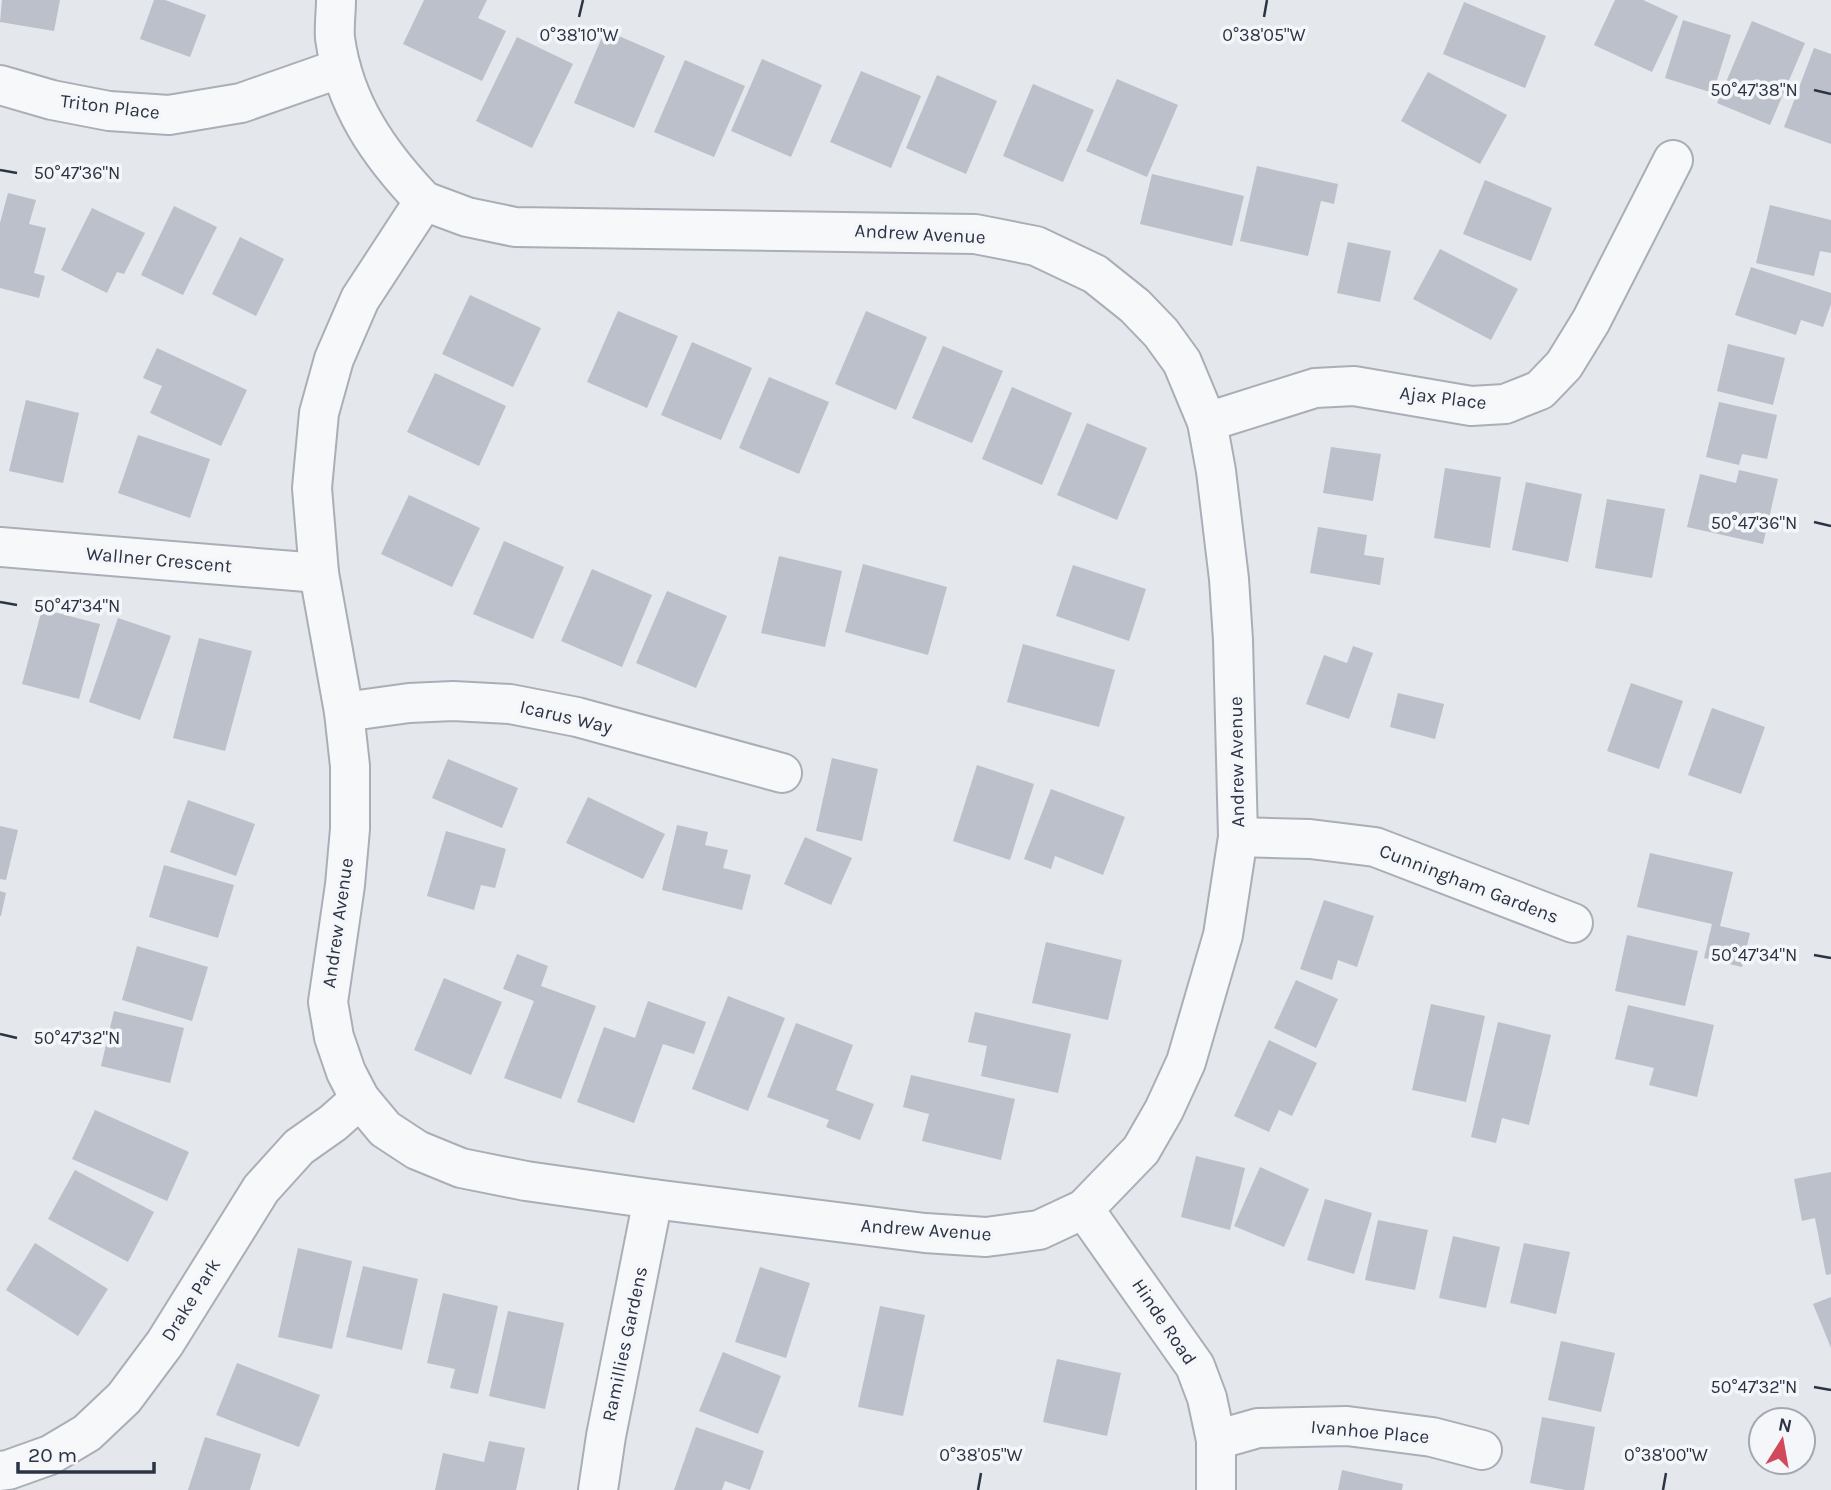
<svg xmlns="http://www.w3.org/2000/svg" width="1831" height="1490" font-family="Karla,sans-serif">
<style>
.building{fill:#bbc0ca}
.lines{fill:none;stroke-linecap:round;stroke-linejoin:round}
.street-casing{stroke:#a9aeb7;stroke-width:42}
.street{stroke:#f7f8fa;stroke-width:38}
.ticks{fill:none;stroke:#2b3445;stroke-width:2.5}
.labels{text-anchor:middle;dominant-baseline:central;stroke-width:7;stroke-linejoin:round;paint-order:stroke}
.street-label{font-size:19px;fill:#2b3445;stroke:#f4f6f9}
.ticks-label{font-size:18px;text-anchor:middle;fill:#2b3445;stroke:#f4f6f9;stroke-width:7;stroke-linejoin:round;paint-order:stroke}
</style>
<rect width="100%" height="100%" fill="#e4e7ec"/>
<g class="building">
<path d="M2 0H60L54 31 0 22Z"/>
<path d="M154 0H165L206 15 190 57 140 39Z"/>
<path d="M424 0H487L478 18 506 31 482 81 403 44Z"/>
<path d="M1615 0H1643L1678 16 1652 72 1594 45Z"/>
<path d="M1464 2 1546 36 1525 88 1443 54Z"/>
<path d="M1683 20 1731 35 1713 93 1665 78Z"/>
<path d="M1752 21 1805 43 1770 125 1717 103Z"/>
<path d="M605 30 665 56 634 128 574 103Z"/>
<path d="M517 37 573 64 532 148 476 121Z"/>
<path d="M1814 48 1831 54V144L1784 127Z"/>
<path d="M762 59 822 85 791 157 731 131Z"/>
<path d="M685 60 745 86 714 157 654 132Z"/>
<path d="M861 71 921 96 891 168 830 142Z"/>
<path d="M1428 72 1507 115 1480 164 1401 121Z"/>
<path d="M937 75 997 101 966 174 906 148Z"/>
<path d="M1117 79 1178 105 1147 177 1086 151Z"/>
<path d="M1033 84 1094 110 1063 182 1003 156Z"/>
<path d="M1257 166 1338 184 1334 204 1321 201 1308 256 1240 241Z"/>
<path d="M1152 174 1244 196 1232 246 1140 224Z"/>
<path d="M1485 180 1552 208 1531 261 1463 234Z"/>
<path d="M8 193 36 200 29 224 46 228 34 273 45 276 39 298 0 288V223Z"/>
<path d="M1770 205 1831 220V253L1820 251 1814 276 1756 263Z"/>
<path d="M174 206 217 227 183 295 141 275Z"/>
<path d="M92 208 145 233 124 274 117 272 107 293 61 270Z"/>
<path d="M240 237 284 259 256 316 212 294Z"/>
<path d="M1348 242 1391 251 1380 302 1337 293Z"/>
<path d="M1440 249 1518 289 1491 340 1413 299Z"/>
<path d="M1751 267 1831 293V304L1823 327 1801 320 1796 335 1735 315Z"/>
<path d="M470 295 541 328 513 387 442 354Z"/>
<path d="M618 311 678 336 647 408 587 382Z"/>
<path d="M866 311 927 337 896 410 835 384Z"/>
<path d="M692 342 752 368 721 440 661 415Z"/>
<path d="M1728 344 1785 358 1773 405 1717 391Z"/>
<path d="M943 346 1003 371 972 443 912 418Z"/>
<path d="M157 348 247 390 221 446 150 413 162 386 143 378Z"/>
<path d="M435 373 506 406 479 466 407 432Z"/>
<path d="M769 377 829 402 799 474 739 448Z"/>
<path d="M1012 387 1072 413 1042 485 982 459Z"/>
<path d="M26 400 79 413 63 483 9 471Z"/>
<path d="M1719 402 1777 415 1767 459 1742 454 1739 465 1706 457Z"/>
<path d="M1087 423 1147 448 1117 520 1057 495Z"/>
<path d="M138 435 210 459 190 518 118 493Z"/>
<path d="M1331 447 1381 454 1373 501 1323 493Z"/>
<path d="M1445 468 1501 477 1490 548 1434 538Z"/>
<path d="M1739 470 1778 479 1763 544 1687 527 1700 474 1736 483Z"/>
<path d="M1526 482 1582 494 1568 562 1512 550Z"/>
<path d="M409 495 480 528 452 587 381 554Z"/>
<path d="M1607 499 1665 509 1652 578 1595 568Z"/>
<path d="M1318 527 1367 535 1364 555 1384 558 1380 585 1310 573Z"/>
<path d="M504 541 564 567 533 639 473 614Z"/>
<path d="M779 556 842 571 825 647 761 633Z"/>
<path d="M863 564 947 587 928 655 845 632Z"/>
<path d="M1073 565 1146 589 1129 641 1056 616Z"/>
<path d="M592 569 652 595 622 667 561 641Z"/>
<path d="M667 591 727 616 696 688 636 663Z"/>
<path d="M42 609 100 624 79 699 22 684Z"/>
<path d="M118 618 171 636 140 720 89 702Z"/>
<path d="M199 638 252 651 225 751 173 738Z"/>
<path d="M1023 644 1115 670 1099 727 1007 702Z"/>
<path d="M1353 646 1373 653 1349 719 1306 704 1324 655 1347 663Z"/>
<path d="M1631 683 1683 701 1659 769 1607 751Z"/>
<path d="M1398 693 1444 704 1435 739 1390 727Z"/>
<path d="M1712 708 1765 727 1741 794 1688 775Z"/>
<path d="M832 758 878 769 862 841 816 831Z"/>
<path d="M448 759 518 788 502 828 432 798Z"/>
<path d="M977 765 1034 784 1010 860 953 841Z"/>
<path d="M1051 789 1125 817 1103 875 1055 856 1051 869 1024 859Z"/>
<path d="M588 797 665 834 643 879 566 843Z"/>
<path d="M188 800 255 824 236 876 170 852Z"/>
<path d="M677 825 708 832 705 845 728 850 723 868 751 875 742 910 662 890Z"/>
<path d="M0 826 18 830 6 880 0 879Z"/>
<path d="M446 831 506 849 495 888 481 885 474 910 427 896Z"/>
<path d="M805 837 852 858 831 905 784 884Z"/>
<path d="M1650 853 1733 872 1720 926 1750 933 1742 967 1704 958 1712 924 1637 907Z"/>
<path d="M164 865 234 885 218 938 149 917Z"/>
<path d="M0 891 6 893 1 916H0Z"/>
<path d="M1324 900 1374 916 1357 967 1338 960 1332 980 1300 969Z"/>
<path d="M1627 935 1698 951 1685 1006 1615 991Z"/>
<path d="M1046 942 1122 960 1108 1020 1032 1003Z"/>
<path d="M137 946 208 967 192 1021 122 1000Z"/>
<path d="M517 954 548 966 541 986 596 1006 561 1099 504 1078 534 1001 503 989Z"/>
<path d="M444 978 502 1002 471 1075 414 1050Z"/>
<path d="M1296 980 1338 999 1316 1048 1274 1028Z"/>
<path d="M728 996 785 1018 748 1111 692 1089Z"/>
<path d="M648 1001 706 1022 694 1054 663 1044 634 1123 577 1102 604 1027 635 1038Z"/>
<path d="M1431 1004 1485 1016 1466 1102 1412 1090Z"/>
<path d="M1628 1005 1714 1025 1697 1097 1649 1085 1654 1068 1615 1059Z"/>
<path d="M114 1011 184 1028 170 1083 101 1066Z"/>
<path d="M975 1012 1071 1034 1058 1093 981 1076 987 1046 968 1042Z"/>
<path d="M1498 1022 1551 1035 1529 1125 1502 1118 1496 1143 1471 1137Z"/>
<path d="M796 1023 853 1045 836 1090 874 1104 860 1140 826 1127 829 1120 767 1097Z"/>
<path d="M1269 1040 1317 1063 1292 1116 1279 1110 1269 1132 1234 1116Z"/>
<path d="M911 1075 1015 1099 1001 1160 922 1141 929 1114 903 1107Z"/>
<path d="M95 1110 189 1152 167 1201 72 1159Z"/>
<path d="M1196 1156 1245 1168 1230 1230 1181 1217Z"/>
<path d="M1260 1167 1309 1189 1284 1247 1234 1226Z"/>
<path d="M75 1170 154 1212 128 1262 48 1219Z"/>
<path d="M1831 1172V1274L1826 1275 1815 1218 1802 1221 1794 1179Z"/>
<path d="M1325 1199 1372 1213 1354 1274 1307 1260Z"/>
<path d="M1378 1220 1428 1230 1415 1290 1365 1280Z"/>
<path d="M1453 1236 1500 1247 1486 1308 1439 1298Z"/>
<path d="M35 1243 108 1289 78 1336 6 1290Z"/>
<path d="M1524 1243 1570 1252 1556 1314 1510 1303Z"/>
<path d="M298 1248 352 1261 332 1349 278 1337Z"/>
<path d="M363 1266 418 1279 402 1350 346 1337Z"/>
<path d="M760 1267 810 1283 786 1358 735 1342Z"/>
<path d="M443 1293 498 1306 478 1394 450 1388 455 1369 427 1363Z"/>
<path d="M1831 1297V1348L1813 1304Z"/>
<path d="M880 1306 925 1315 903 1416 858 1407Z"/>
<path d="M508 1311 564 1323 545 1409 489 1396Z"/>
<path d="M1561 1341 1615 1353 1601 1412 1548 1400Z"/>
<path d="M723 1352 781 1376 758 1434 699 1411Z"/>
<path d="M1057 1359 1121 1373 1107 1436 1043 1422Z"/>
<path d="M237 1363 320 1395 299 1447 216 1415Z"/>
<path d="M1542 1417 1595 1427 1584 1490H1566L1530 1483Z"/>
<path d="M696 1427 764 1451 750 1490 725 1481 722 1490H674Z"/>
<path d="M205 1437 261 1454 250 1490H188Z"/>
<path d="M489 1441 525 1448 516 1490H435L443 1453 484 1462Z"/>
<path d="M1342 1470 1403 1484 1402 1490H1338Z"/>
</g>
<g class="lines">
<defs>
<g id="street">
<path d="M336 0C336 12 334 26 335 38 344 104 379 154 424 201L360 299 334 359 319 413 312 488 319 573 344 712 350 766V829L345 885 328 1002 334 1037 346 1072 360 1099 385 1129 417 1150 461 1168 526 1181 653 1199 925 1233 986 1237 1039 1230 1084 1209 1141 1150 1164 1110 1186 1062 1223 935 1238 837 1233 640 1229 579 1216 471 1207 422 1182 362 1161 333 1135 306 1095 274 1036 246 975 234 515 227 467 217 424 201"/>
<path d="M0 85 52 100 109 111 169 115 241 103 341 68"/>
<path d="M1207 422 1315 388 1354 386 1471 406 1505 404 1540 390 1564 365 1591 321 1673 160"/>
<path d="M0 547 319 573"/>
<path d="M344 712 409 703 453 701 510 704 577 717 782 773"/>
<path d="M1238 837 1310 839 1375 847 1573 923"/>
<path d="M1084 1209 1195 1366 1207 1398 1216 1440V1490"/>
<path d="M1216 1440 1258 1428 1347 1426 1432 1437 1482 1450"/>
<path d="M0 1471 8 1470 50 1455 87 1433 124 1398 165 1343 261 1189 299 1147 333 1123 360 1099"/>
<path d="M598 1490 606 1436 653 1199"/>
</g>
</defs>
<use href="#street" class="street-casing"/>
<use href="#street" class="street"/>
</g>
<path class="ticks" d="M579 17 583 0M1264 17 1267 0M1814 90 1831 94M0 170 17 173M1814 522 1831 526M0 602 17 605M1814 955 1831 958M0 1034 17 1038M1814 1387 1831 1390M978 1490 981 1473M1663 1490 1666 1473"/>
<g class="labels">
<g class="street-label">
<text transform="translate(110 107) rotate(7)">Triton Place</text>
<text transform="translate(920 234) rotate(3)">Andrew Avenue</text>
<text transform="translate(1443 398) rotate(7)">Ajax Place</text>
<text transform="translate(159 560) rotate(5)">Wallner Crescent</text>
<text transform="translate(566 717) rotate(13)">Icarus Way</text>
<text transform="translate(1237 762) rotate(-91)">Andrew Avenue</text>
<text transform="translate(1469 884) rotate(21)">Cunningham Gardens</text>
<text transform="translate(338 923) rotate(-82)">Andrew Avenue</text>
<text transform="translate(926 1230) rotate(4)">Andrew Avenue</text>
<text transform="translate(191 1300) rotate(-58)">Drake Park</text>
<text transform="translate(1164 1322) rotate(56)">Hinde Road</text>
<text transform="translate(625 1344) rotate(-78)">Ramillies Gardens</text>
<text transform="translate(1370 1432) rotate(5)">Ivanhoe Place</text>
</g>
</g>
<g class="ticks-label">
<text x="579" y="41">0°38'10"W</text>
<text x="1264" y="41">0°38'05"W</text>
<text x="1754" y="96">50°47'38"N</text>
<text x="77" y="179">50°47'36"N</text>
<text x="1754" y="529">50°47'36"N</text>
<text x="77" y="612">50°47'34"N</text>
<text x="1754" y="961">50°47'34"N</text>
<text x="77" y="1044">50°47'32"N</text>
<text x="1754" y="1393">50°47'32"N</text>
<text x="981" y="1461">0°38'05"W</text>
<text x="1666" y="1461">0°38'00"W</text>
</g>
<g transform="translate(1782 1441) rotate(11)"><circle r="33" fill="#f4f6f9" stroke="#a4a8b1" stroke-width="2"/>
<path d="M0-5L12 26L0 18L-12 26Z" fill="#d1495b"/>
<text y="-10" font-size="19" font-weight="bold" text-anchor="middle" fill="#2b3445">N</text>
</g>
<path d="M18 1462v10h136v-10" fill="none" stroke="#2b3445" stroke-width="3.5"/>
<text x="28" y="1462" font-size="21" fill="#2b3445" stroke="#f4f6f9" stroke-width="5" paint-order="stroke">20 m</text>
</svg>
